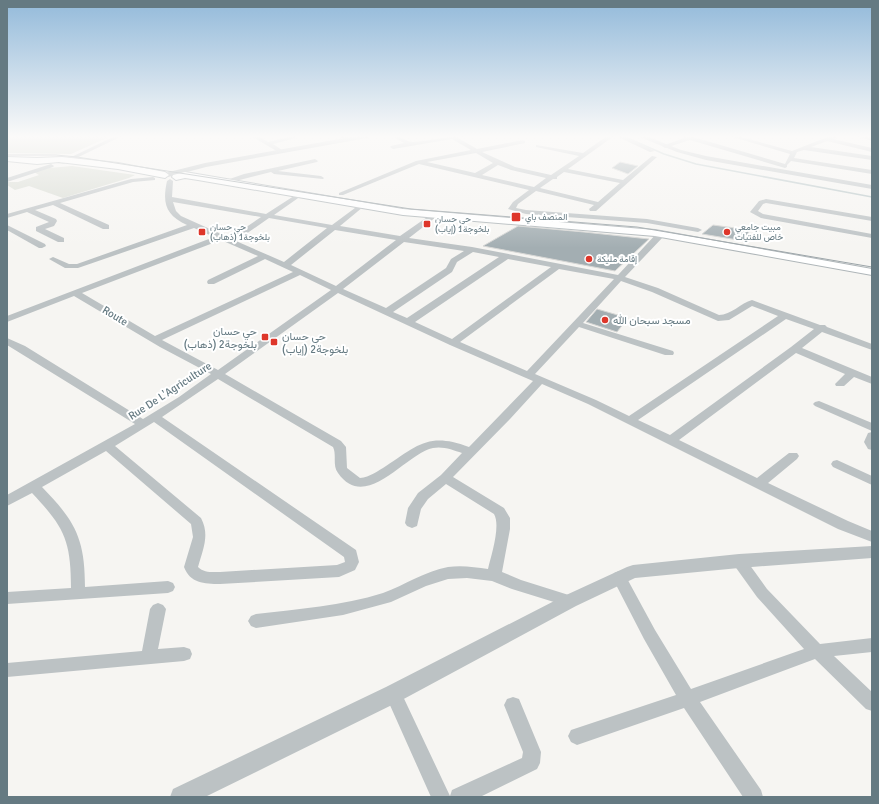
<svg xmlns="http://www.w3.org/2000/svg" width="879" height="804" font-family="Signika,Vazirmatn,sans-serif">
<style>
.green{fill:#d6dad1}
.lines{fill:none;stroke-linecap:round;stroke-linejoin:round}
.stream{stroke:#b4c3c5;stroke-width:1.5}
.building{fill:#a3aeb2;stroke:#d7d7d5}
.secondary-casing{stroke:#afb6b9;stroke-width:2}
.minor{fill:#bcc2c4;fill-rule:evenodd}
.tertiary{fill:#bcc2c4;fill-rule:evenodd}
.secondary{fill:#fff;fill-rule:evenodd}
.tram{stroke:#9ca5a9;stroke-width:1}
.poi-dot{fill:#de362a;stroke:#fff;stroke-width:1.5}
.labels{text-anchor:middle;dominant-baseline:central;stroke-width:4;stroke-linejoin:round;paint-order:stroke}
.far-poi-label{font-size:9px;fill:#657a82;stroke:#fff;text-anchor:start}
.street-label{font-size:11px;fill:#657a82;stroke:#fff}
.poi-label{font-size:11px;fill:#657a82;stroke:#fff;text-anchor:start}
</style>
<rect width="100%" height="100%" fill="#f6f5f2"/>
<g class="green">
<path d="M7 136H111L71 154 7 153Z"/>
<path d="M72 166 135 175 129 178 63 198 29 186 15 190 7 185V182H18L39 175 34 172 49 168Z"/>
</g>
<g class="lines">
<path class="stream" d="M623 136 664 154 696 164 872 197"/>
</g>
<g class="building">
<path d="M620 162 638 166 628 174 612 168Z"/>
<path d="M713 225 750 230 744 241 702 234Z"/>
<path d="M518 226 584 232 649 239 615 271 483 246Z"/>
<path d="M597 309 628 318 617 332 586 322Z"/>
</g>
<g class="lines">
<defs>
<g id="secondary">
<path d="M7 157 37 158 62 157 118 163 165 172 169 175 165 178 118 169 59 162 37 164 7 161Z"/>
<path d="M185 172 403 209 655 230 872 269V275L655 236 403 215 198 180 185 178 176 180 172 177 173 175Z"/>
</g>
</defs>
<use href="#secondary" class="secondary-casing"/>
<g class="minor">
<path d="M115 136H122L64 164 59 163Z"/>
<path d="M251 136H258L268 142 293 136 296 138 273 144 282 150 283 151 280 153Z"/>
<path d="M337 136H345L351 139 348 141Z"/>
<path d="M392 136C401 136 406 142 413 142 430 141 446 136 463 136L458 138 477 149 523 140 525 141V143L482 152 515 167 551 175 579 156 536 147V145L583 153 607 136H614L568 169 623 180 652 156 657 157 596 211H590L589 209 594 205 536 191 518 204 516 208 526 210 647 219 698 228 702 230 698 232 647 223 526 214 508 209 513 202 529 190 419 164 343 195H339V193L416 161 471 150 452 139 393 149 390 147 391 146 404 143ZM476 153 493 163 475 173 427 162ZM498 165 511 170 546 178 534 187 482 175ZM564 172 620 183 598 202 540 188 553 179H557V177Z"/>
<path d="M616 136H623L655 151 650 152Z"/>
<path d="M680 136 693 137 785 164 790 154 729 136H738L792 151 830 136H838L833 139 872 148V152L827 141 811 147 872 156V160L804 150 797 152 794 158 872 170V174L791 161 787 165V167L785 168 690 140 665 148 662 146 684 138Z"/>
<path d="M858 136 872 137V141L859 137Z"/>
<path d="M315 159 318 161 317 162 278 171 321 176 324 178 323 179 274 174 271 172 224 184 221 182 244 174Z"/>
<path d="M51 164 54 166 53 167 7 182V178Z"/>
<path d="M153 177 155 178V180L133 182 60 203 109 225V229H103L53 205 35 210 56 219 57 221 54 226 45 229 64 238V242H58L36 231V227L49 222 27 212 7 218V214L131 179Z"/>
<path d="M170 179 173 181 172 197 266 214 297 194H301V196L274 215 332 225 359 205H363V207L340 226 400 236 433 213H436V217L409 238 472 247 618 275 658 232H664V236L625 277 658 288 719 315C731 315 741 303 752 300L820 325H825L827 327 872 344V350L822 332 802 348 872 377V384L854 377 844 386H836L835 384 845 374 796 353 679 440 757 478 789 453H797L799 456 797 459 768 483 848 521 872 531V542L838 529 588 404 542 384 510 419 453 477 504 508 510 518V529L502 572 521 580 575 597 578 601 575 605 570 607 512 589 492 581 467 578 448 579 426 586 391 602 343 615 256 628 251 626 248 621 251 616 256 614C298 609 342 606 383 593 405 585 425 571 448 567 461 565 475 567 488 569 491 556 501 526 494 514L446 484 428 499 421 509 417 526 412 528 407 526 405 523 408 508 418 493 441 475 462 453C453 450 443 446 433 448 406 453 366 513 338 473 332 465 337 455 333 447L218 379 162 417 356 550 359 562 355 570 339 577 220 584C204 584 190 583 184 567L193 537 191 524 106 451 42 487C75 521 85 538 85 587L168 581 173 583 175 587 173 591 168 593 7 604V592L71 588C71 540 64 527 32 493L7 506V495L135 424 7 345V338L25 346 143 419 179 397 211 374 160 347 74 296 7 322V316L214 237 194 228 78 268H65L49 259 53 257 69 264H77L187 225C166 215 162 204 167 181ZM173 202 261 217 230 238 181 216 176 211ZM269 218 327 228 284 262 236 241ZM335 230 396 240 336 286 291 265ZM221 240 258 256 208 280 207 282 208 284H214L265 259 293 272 155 336 82 293ZM404 242 464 251 451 259 446 268 386 308 343 289ZM473 252 499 257 407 318 393 312 452 272 457 262ZM508 259 551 267 452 339 415 322ZM559 269 614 279 527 371 460 342ZM300 275 331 290 218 370 162 340ZM621 281 652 292 718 321 729 320 752 306 778 316 629 416 596 400 535 374 579 327 665 355H673L674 353 673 351 583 323ZM338 293 450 345 533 381 469 447C429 432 418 445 386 466 378 471 370 477 360 478L347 468 346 447 341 441 225 374ZM786 319 814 329 791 347 670 435 638 420ZM154 422 344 557 345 562 337 565 220 572C212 572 204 573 198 567 203 549 210 535 201 518L115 446Z"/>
<path d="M766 199 872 217V221L766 203 763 204 758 211 763 214 872 234V238L761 218 750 212 759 201Z"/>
<path d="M7 225 45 244 46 246 42 248H39L7 230Z"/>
<path d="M819 401 872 423V431L815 406 813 404 815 402Z"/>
<path d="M872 432V450L868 449 864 442 868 433Z"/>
<path d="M837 460 872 476V485L833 467 831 464 833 461Z"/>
<path d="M739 555 744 557 767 589 820 644 872 638V652L834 656 872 692V711L866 709 815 659 700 702 761 790 763 797H743L684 708 577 745 571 742 568 736 571 730 676 695 644 639 612 577 614 573 619 571 624 573 655 630 691 689 804 649 757 597 734 565 732 561 734 557Z"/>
<path d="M158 603 163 605 166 609 158 649 184 647 190 649 192 654 190 659 184 661 7 677V663L142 651 150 609 153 605Z"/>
<path d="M393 686 399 688 450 796 452 790 522 758 523 752 504 705 507 699 513 697 519 699 541 752 540 763 537 769 480 797H431L385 694 387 688Z"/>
</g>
<g class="tertiary">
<path d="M356 136H370L367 138 206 167 168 177 164 175 165 173 205 163Z"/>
<path d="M637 136H646L681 150 706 156 872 185V189L706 160 677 152Z"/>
<path d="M872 546V558L739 568 635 578 576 606 400 701 205 797H170L173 789 386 687 564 596 627 567 633 565 739 554Z"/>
</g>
<use href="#secondary" class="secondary"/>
<path class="tram" d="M7 155H56L77 157 411 209 637 227 872 267"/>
</g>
<linearGradient id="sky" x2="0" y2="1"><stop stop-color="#93bada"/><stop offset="0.55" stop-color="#fbfaf9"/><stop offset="1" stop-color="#fbfaf9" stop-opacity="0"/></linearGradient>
<rect width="879" height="248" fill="url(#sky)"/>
<g class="poi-dot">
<rect x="511" y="212" width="10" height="10" rx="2"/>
<rect x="423" y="220" width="8" height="8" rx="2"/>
<rect x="198" y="228" width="8" height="8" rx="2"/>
<circle cx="727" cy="232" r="4"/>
<circle cx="589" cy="259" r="4"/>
<circle cx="605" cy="320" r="4"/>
<rect x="261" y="333" width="8" height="8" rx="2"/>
<rect x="270" y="338" width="8" height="8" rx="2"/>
</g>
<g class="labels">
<g class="far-poi-label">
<text x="525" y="217">المنصف باي</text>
<text x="435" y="219">حي حسان<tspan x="435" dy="10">بلخوجة1 (إياب)</tspan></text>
<text x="210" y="227">حي حسان<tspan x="210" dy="10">بلخوجة1 (ذهاب)</tspan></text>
<text x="735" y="227">مبيت جامعي<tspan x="735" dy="10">خاص للفتيات</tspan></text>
<text x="597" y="259">إقامة مليكة</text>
</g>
<g class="street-label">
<text transform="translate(115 316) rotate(31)">Route</text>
<text transform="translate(170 391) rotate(-33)">Rue De L'Agriculture</text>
</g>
<g class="poi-label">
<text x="613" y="320">مسجد سبحان الله</text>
<text x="257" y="331" text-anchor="end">حي حسان<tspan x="257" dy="13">بلخوجة2 (ذهاب)</tspan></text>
<text x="282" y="336">حي حسان<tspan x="282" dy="13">بلخوجة2 (إياب)</tspan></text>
</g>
</g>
<rect width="879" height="804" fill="none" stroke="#657a82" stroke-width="16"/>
</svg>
